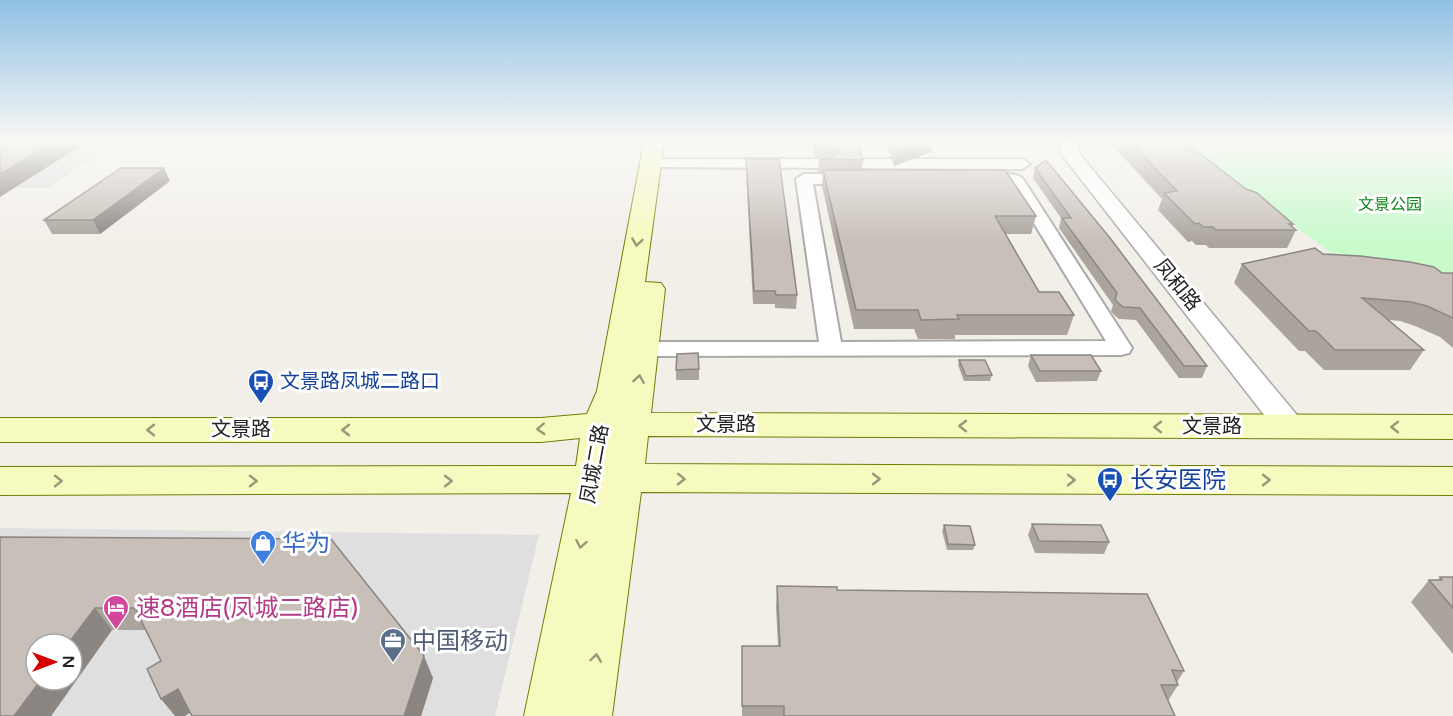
<svg xmlns="http://www.w3.org/2000/svg" width="1453" height="716" font-family="'Varela Round','Noto Sans SC',sans-serif">
<style>
.residential{fill:#e0dfdf;fill-rule:evenodd}
.park{fill:#c8facc}
.lines{fill:none;stroke-linecap:round;stroke-linejoin:round}
.minor-casing{stroke:#a9a9a9;stroke-width:4}
.tertiary-casing{stroke:#a9a9a9;stroke-width:3}
.secondary-casing{stroke:#707d05;stroke-width:2}
.minor{fill:#fff;fill-rule:evenodd}
.tertiary{fill:#fff;fill-rule:evenodd}
.secondary{fill:#f7fabf;fill-rule:evenodd}
.wall{fill:#aba49e}
.shaded-wall{fill:#8b8681}
.building{fill:#c7bfb8;stroke:#8b8681;stroke-width:1.5}
.oneway{stroke:#979978}
.labels{text-anchor:middle;dominant-baseline:central;stroke-width:6;stroke-linejoin:round;paint-order:stroke}
.far-park-label{font-size:16px;fill:#0c8416;stroke:#fff}
.street-label{font-size:20px;fill:#222;stroke:#fff}
.transit-label{font-size:20px;fill:#164399;stroke:#fff;text-anchor:start}
.near-transit-label{font-size:24px;fill:#164399;stroke:#fff;text-anchor:start}
.near-shop-label{font-size:24px;fill:#366cbe;stroke:#fff;text-anchor:start}
.near-hotel-label{font-size:24px;fill:#b23c85;stroke:#fff;text-anchor:start}
.near-service-label{font-size:24px;fill:#4e5e75;stroke:#fff;text-anchor:start}
</style>
<rect width="100%" height="100%" fill="#f2efe9"/>
<g class="residential">
<path d="M0 142H119L47 188H0Z"/>
<path d="M0 528 539 535 495 716H0ZM36 644H72V680H36Z"/>
</g>
<path class="park" d="M1201 142H1453V280L1337 257 1242 188 1194 149Z"/>
<g class="lines">
<defs>
<g id="minor">
<path d="M650 159H1022L1030 164 1022 169 645 167 642 164 645 161Z"/>
<path d="M804 174H853L861 179 853 184H813L841 342 1106 341 1010 184H982L974 179C982 171 1015 171 1023 179L1132 348 1129 353 1121 355 643 356 635 354 632 349 635 344 643 342H819L796 179Z"/>
</g>
<path id="tertiary" d="M1063 142H1080L1077 151 1301 420 1305 427 1301 434 1290 437 1279 434 1062 155 1059 151Z"/>
<path id="secondary" d="M644 142H664L645 282 661 283 665 289 651 413 1453 415V439L648 436 645 464 1453 467V495L641 492 612 716H524L571 493 0 495V467L576 466 580 438 541 442H0V418H541L587 414 597 391Z"/>
</defs>
<use href="#minor" class="minor-casing"/>
<use href="#tertiary" class="tertiary-casing"/>
<use href="#secondary" class="secondary-casing"/>
<use href="#minor" class="minor"/>
<use href="#tertiary" class="tertiary"/>
<use href="#secondary" class="secondary"/>
</g>
<g class="wall">
<path d="M812 142H858L863 160 862 170 1036 216 1031 234H1005L1039 292 1074 315 1067 335H955V339H918L914 329H854L822 186 823 172H818L819 159 831 158 829 157H815Z"/>
<path d="M885 142H932L931 152 894 166Z"/>
<path d="M982 142H1013L1012 145H983Z"/>
<path d="M1113 142H1185L1246 189 1293 224 1292 227 1296 230 1287 248H1209L1206 245H1196L1192 241 1188 242 1158 210 1162 199 1112 145Z"/>
<path d="M746 159 797 295 796 309 775 308V304H753L746 170Z"/>
<path d="M1035 168 1207 366 1202 378H1179L1136 320 1119 319 1113 314 1111 311 1113 305 1059 228 1061 218 1033 178Z"/>
<path d="M170 181 100 234H52L44 220Z"/>
<path d="M1323 254 1442 273H1453V348L1440 337 1415 326 1400 321 1389 320 1424 350 1410 370H1324L1305 351H1299L1234 283 1242 264Z"/>
<path d="M1031 355 1101 371 1097 381 1036 382 1028 366Z"/>
<path d="M959 360 992 375 990 381H964L958 365Z"/>
<path d="M699 369V380H676V370Z"/>
<path d="M1032 524 1109 542 1104 554 1035 553 1028 535Z"/>
<path d="M944 525 975 545 973 550H947L942 531Z"/>
<path d="M0 537 433 678 421 716H192L161 661 145 630H112L51 716H0Z"/>
<path d="M1440 577H1453V654L1411 602 1429 580H1438Z"/>
<path d="M777 586 837 590 1184 671 1177 682 1178 685 1168 701 1175 716H742V646H778L776 608Z"/>
</g>
<g class="shaded-wall">
<path d="M54 142H87L0 197V174Z"/>
<path d="M924 142H932L931 152 894 166 896 153Z"/>
<path d="M164 168 170 181 100 234 93 220Z"/>
<path d="M95 608 112 630 51 716H14L41 680H72V644H68Z"/>
<path d="M424 656 433 678 421 716H404Z"/>
<path d="M178 689 194 710 185 716H175L161 699Z"/>
</g>
<g class="building">
<path d="M8 142H54L0 174V147Z"/>
<path d="M816 142H858L863 160 819 159 831 158 840 151 830 144H816Z"/>
<path d="M891 142H924L896 153Z"/>
<path d="M1130 142H1185L1246 189 1257 193 1293 224H1289L1296 230H1216L1213 227H1203L1199 223 1195 224 1164 193 1177 191Z"/>
<path d="M746 159H779L797 295H776L775 291H754Z"/>
<path d="M1046 160 1110 238 1207 366H1184L1140 308 1123 307 1117 302 1115 299 1117 293 1062 218H1071L1035 168Z"/>
<path d="M121 168H164L93 220H44Z"/>
<path d="M823 170H1005L1036 216H995L1039 292H1059L1074 315H957L959 319 921 320 918 310H856Z"/>
<path d="M1315 248 1323 254 1360 256 1410 262 1434 267 1442 273H1453V318L1427 306 1411 302 1362 298 1424 350H1335L1316 331H1309L1242 264Z"/>
<path d="M698 353 699 369 676 370 677 354Z"/>
<path d="M1031 355H1091L1101 371H1040Z"/>
<path d="M959 360H985L992 375 966 376Z"/>
<path d="M1032 524 1101 525 1109 542 1039 541Z"/>
<path d="M944 525 970 526 975 545 948 544Z"/>
<path d="M0 537 331 539 424 656 404 716H192L178 689 161 699 147 669 161 661 135 608H95L68 644H36V680H41L14 716H0Z"/>
<path d="M1440 577H1453V608L1429 580H1442Z"/>
<path d="M777 586 837 587V590L1147 594 1184 671 1172 670 1178 685H1161L1175 716H784V706H742V646H780Z"/>
</g>
<defs><path id="oneway-chevron" d="M-2-3.5L2.5 0L-2 3.5" fill="none" stroke-width="1.6" stroke-linecap="round" stroke-linejoin="round" transform="scale(1.5)"/></defs>
<g class="oneway">
<use href="#oneway-chevron" transform="translate(637 242) rotate(99)"/>
<use href="#oneway-chevron" transform="translate(639 379) rotate(-81)"/>
<use href="#oneway-chevron" transform="translate(963 426) rotate(-180)"/>
<use href="#oneway-chevron" transform="translate(1158 427) rotate(-180)"/>
<use href="#oneway-chevron" transform="translate(1395 427) rotate(180)"/>
<use href="#oneway-chevron" transform="translate(541 429) rotate(177)"/>
<use href="#oneway-chevron" transform="translate(151 430) rotate(180)"/>
<use href="#oneway-chevron" transform="translate(346 430) rotate(180)"/>
<use href="#oneway-chevron" transform="translate(681 479) rotate(1)"/>
<use href="#oneway-chevron" transform="translate(876 479)"/>
<use href="#oneway-chevron" transform="translate(1071 480)"/>
<use href="#oneway-chevron" transform="translate(1266 480)"/>
<use href="#oneway-chevron" transform="translate(58 481)"/>
<use href="#oneway-chevron" transform="translate(253 481)"/>
<use href="#oneway-chevron" transform="translate(448 481)"/>
<use href="#oneway-chevron" transform="translate(581 544) rotate(100)"/>
<use href="#oneway-chevron" transform="translate(596 658) rotate(-82)"/>
</g>
<linearGradient id="sky" x2="0" y2="1"><stop stop-color="#8fc0e4"/><stop offset="0.58" stop-color="#f9f8f5"/><stop offset="1" stop-color="#f9f8f5" stop-opacity="0"/></linearGradient>
<rect width="1453" height="243" fill="url(#sky)"/>
<defs>
<symbol id="bus-pin" viewBox="-11 -11 22 30"><path d="M0 17L-7.5 6A9.5 9.5 0 1 1 7.5 6Z" fill="#1a4fb4" stroke="#fff"/><path d="M-5-6H5V4H4V6H2V4H-2V6H-4V4H-5ZM-3.5-4V0h7V-4ZM-3.5 1.2v1.5H-2V1.2ZM2 1.2v1.5H3.5V1.2Z" fill="#fff"/></symbol>
<symbol id="shop-pin" viewBox="-11 -11 22 30"><path d="M0 17L-7.5 6A9.5 9.5 0 1 1 7.5 6Z" fill="#3f7fe0" stroke="#fff"/><path d="M-5-2.5h2.3a2.7 3.5 0 0 1 5.4 0H5L5.5 6h-11ZM-1.5-2.5h3a1.5 2.3 0 0 0-3 0Z" fill="#fff"/></symbol>
<symbol id="hotel-pin" viewBox="-11 -11 22 30"><path d="M0 17L-7.5 6A9.5 9.5 0 1 1 7.5 6Z" fill="#d1479c" stroke="#fff"/><path d="M-6-4.5h1.5V1H6V5H4.5V3h-9V5H-6ZM-4 0a1.8 1.8 0 1 1 3.6 0ZM.5 0V-2.5h3Q6-2.5 6 0Z" fill="#fff"/></symbol>
<symbol id="office-pin" viewBox="-11 -11 22 30"><path d="M0 17L-7.5 6A9.5 9.5 0 1 1 7.5 6Z" fill="#5c6f8a" stroke="#fff"/><path d="M-6-3h4V-5.5h4V-3h4V5H-6ZM-1-4.5V-3h2v-1.5ZM-6 0V1H6V0Z" fill="#fff"/></symbol>
</defs>
<g fill-rule="evenodd">
<use href="#bus-pin" x="246" y="367" width="30" height="40"/>
<use href="#bus-pin" x="1095" y="465" width="30" height="40"/>
<use href="#shop-pin" x="248" y="528" width="30" height="40"/>
<use href="#hotel-pin" x="101" y="593" width="30" height="40"/>
<use href="#office-pin" x="378" y="626" width="30" height="40"/>
</g>
<g class="labels">
<g class="far-park-label">
<text x="1390" y="205">文景公园</text>
</g>
<g class="street-label">
<text transform="translate(1177 285) rotate(51)">凤和路</text>
<text x="726" y="425">文景路</text>
<text x="1212" y="427">文景路</text>
<text x="241" y="430">文景路</text>
<text transform="translate(595 464) rotate(-80)">凤城二路</text>
</g>
<g class="transit-label">
<text x="280" y="382">文景路凤城二路口</text>
</g>
<g class="near-transit-label">
<text x="1130" y="480">长安医院</text>
</g>
<g class="near-shop-label">
<text x="282" y="543">华为</text>
</g>
<g class="near-hotel-label">
<text x="136" y="608">速8酒店(凤城二路店)</text>
</g>
<g class="near-service-label">
<text x="412" y="641">中国移动</text>
</g>
</g>
<g transform="translate(54 662) rotate(90)"><circle r="28" fill="#ffffff" stroke="#a7a7a7" stroke-width="1.5"/>
<path d="M0-4.5L10 22L0 15L-10 22Z" fill="#d40000"/>
<text y="-9" font-size="16" font-weight="bold" text-anchor="middle" fill="#222222">N</text>
</g>
</svg>
